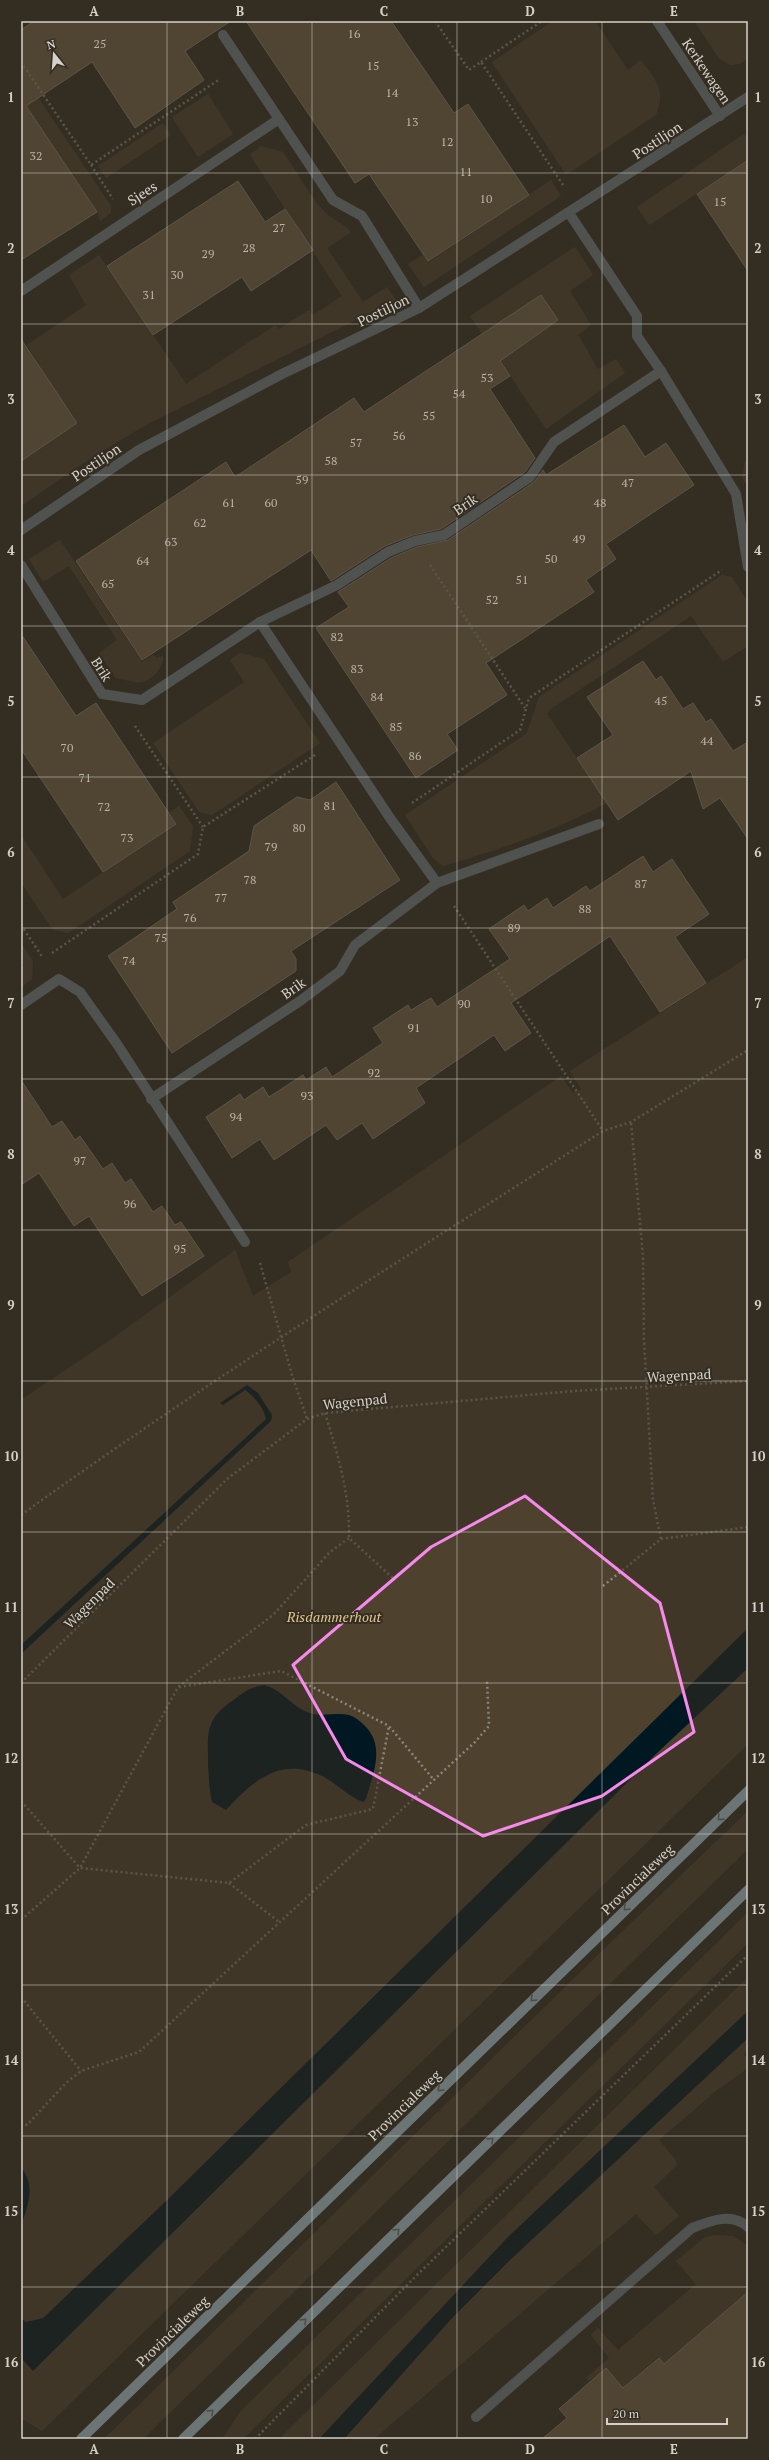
<svg xmlns="http://www.w3.org/2000/svg" width="769" height="2460" font-family="'PT Serif',serif">
<style>
.green{fill:#4e422e}
.water{fill:#001821}
.building{fill:#716145;stroke:#8b8376}
.lines{fill:none;stroke-linecap:round;stroke-linejoin:round}
.path{stroke:#8a847b;stroke-width:2.5;stroke-dasharray:2 3;stroke-linecap:butt}
.minor{stroke:#6f7e84;stroke-width:10}
.major{stroke:#adcddb;stroke-width:10}
.oneway{stroke:#6a7675}
.marked{fill:none;stroke:#f788ec;stroke-width:3;stroke-linejoin:round}
.grid{fill:none;stroke:#d5d0c9;stroke-width:1;stroke-opacity:0.55}
.labels{text-anchor:middle;dominant-baseline:central;stroke-width:4;stroke-linejoin:round;paint-order:stroke}
.number-label{font-size:12px;fill:#bcb4a8}
.street-label{font-size:14px;fill:#d5d0c9;stroke:#342e22}
.park-label{font-size:14px;font-style:italic;fill:#e3c591;stroke:#342e22}
.neatline{fill:none;stroke:#d5d0c9;stroke-width:1.5}
.grid-label{font-size:13px;text-anchor:middle;font-weight:bold;fill:#d5d0c9}
</style>
<rect width="100%" height="100%" fill="#342e22"/>
<g class="green">
<path d="M553 21H595L628 70 641 60C656 81 666 89 656 115L566 175 492 62Z"/>
<path d="M694 21H748V58L740 64 730 65 719 58Z"/>
<path d="M21 72 111 206V213L100 221 98 213 21 99Z"/>
<path d="M208 94 233 134 198 157 172 117Z"/>
<path d="M163 123 171 135 106 178 98 166Z"/>
<path d="M744 134 748 140V159L649 225 637 207Z"/>
<path d="M261 146 283 152C296 170 307 192 322 209 330 219 343 222 351 232L327 248 363 302 387 287 396 300 144 426 88 460 21 506V460L78 423 67 406 56 414 38 386 48 379 27 345 86 305 69 275 99 255 186 384 275 325 279 329 309 310 313 315 342 296 250 155Z"/>
<path d="M551 180 561 196 424 287 408 264 423 255 429 262Z"/>
<path d="M575 247 593 275 570 291 591 325 578 335 598 369 616 359 625 373 546 429 470 316Z"/>
<path d="M748 459V486L742 478 745 461Z"/>
<path d="M60 540 142 662 153 655 157 658 163 656C163 668 154 679 142 682 135 683 123 679 116 678L99 653 117 640 69 566 43 582 29 559Z"/>
<path d="M722 575 732 577 748 602V646L723 662 691 616 549 710 547 714 607 803C561 828 494 852 443 866L433 858 405 815 527 733 539 697Z"/>
<path d="M239 653 264 659 320 743 212 815 199 812 153 743 244 682 230 660Z"/>
<path d="M179 806 193 826 190 851 68 933 53 930 21 882V835L63 899 177 823 169 813Z"/>
<path d="M21 943 33 961 32 979 21 987V968L24 965 21 961Z"/>
<path d="M748 957V1653L21 2351V1400L106 1343 235 1250 253 1296 291 1272 288 1262 561 1076 573 1093 581 1089 570 1071Z"/>
<path d="M748 1668V1744L42 2431 21 2418V2358L33 2370 660 1750Z"/>
<path d="M748 1811V1849L143 2439H104L605 1948Z"/>
<path d="M748 1912V1943L243 2439H222L241 2411Z"/>
<path d="M748 1977V2011L507 2238 319 2439H279Z"/>
<path d="M748 2038V2051L744 2054 748 2059V2068L717 2090 659 2140 675 2159 677 2165 654 2187 679 2216 656 2235 636 2214 374 2439H344L452 2318 509 2261Z"/>
<path d="M714 2235 733 2236 748 2246V2292L664 2363 658 2357 623 2387 606 2368 589 2381 586 2378 609 2358 591 2335 598 2328 618 2350 696 2284 676 2261 704 2238Z"/>
</g>
<g class="water">
<path d="M247 1385 258 1393 272 1415 271 1421 21 1654V1645L266 1419C263 1407 255 1397 245 1390L223 1405 220 1403Z"/>
<path d="M748 1628V1668L660 1750 33 2371 21 2358V2318L26 2322 43 2318 165 2202Z"/>
<path d="M264 1685C281 1689 291 1705 307 1712 321 1718 335 1712 349 1715 355 1717 360 1721 364 1725 386 1746 373 1774 366 1799L363 1802C348 1796 338 1785 324 1777 281 1755 254 1780 226 1810L212 1802C209 1789 209 1778 208 1765 208 1735 204 1720 232 1701 245 1692 247 1688 264 1685Z"/>
<path d="M748 2011V2038L509 2261 452 2318 344 2439H319L507 2238Z"/>
<path d="M21 2168C36 2184 28 2207 21 2225Z"/>
</g>
<g class="building">
<path d="M34 21H231L185 51 204 80 135 128 92 62 26 106 97 212 21 260V30Z"/>
<path d="M246 21H391L454 113 468 104 529 195 428 261 369 174 355 183Z"/>
<path d="M748 160V271L697 194Z"/>
<path d="M238 181 265 222 285 209 313 250 251 291 242 277 153 335 107 266Z"/>
<path d="M541 295 558 320 500 361 510 376 490 389 535 458 525 472 441 529 413 535 385 546 331 581 311 550 142 660 76 561 226 462 235 477 354 398 364 412Z"/>
<path d="M21 339 77 423 21 461Z"/>
<path d="M624 425 645 457 666 443 694 485 606 544 616 559 586 580 594 592 486 663 507 695 447 734 458 750 416 778 316 628 349 607 338 592 391 558 417 547 448 540 534 482 543 470 546 475Z"/>
<path d="M21 634 76 716 96 703 176 824 103 872 21 749Z"/>
<path d="M643 661 656 680 661 676 683 709 693 703 706 722 711 719 733 751 748 742V839L720 798 703 809 691 771 618 820 577 758 613 735 587 697Z"/>
<path d="M336 782 400 880 291 951 296 959V971L172 1053 108 956 177 909 173 902 249 851 254 826 297 797 310 800Z"/>
<path d="M643 856 653 872 672 859 709 914 675 937 706 983 660 1012 610 936 511 1003 531 1033 505 1051 494 1035 416 1088 425 1103 373 1139 362 1123 337 1140 326 1125 274 1160 260 1139 232 1158 206 1117 240 1094 244 1100 263 1087 269 1097 303 1075 306 1080 326 1067 332 1077 383 1043 373 1028 408 1005 411 1010 431 998 437 1007 510 959 489 929 524 905 528 911 547 898 553 908 586 886 590 891Z"/>
<path d="M21 1080 52 1127 62 1121 75 1140 80 1136 103 1169 112 1163 125 1183 131 1179 153 1212 162 1206 175 1225 181 1222 204 1256 142 1296 89 1216 74 1226 39 1173 21 1185Z"/>
<path d="M748 2292V2439H542L567 2418 559 2409 606 2368 623 2388 659 2358 664 2364Z"/>
</g>
<g class="lines">
<g class="path">
<path d="M435 21 469 70 481 62 563 185"/>
<path d="M21 62 91 165 220 79"/>
<path d="M481 62 542 21"/>
<path d="M91 165 113 199"/>
<path d="M430 565 525 708"/>
<path d="M135 726 203 827"/>
<path d="M412 803 520 730 529 698 722 570"/>
<path d="M454 906 603 1131"/>
<path d="M21 925 43 958"/>
<path d="M52 953 198 854 203 827 315 755"/>
<path d="M260 1263 292 1375 307 1419"/>
<path d="M325 1413C338 1455 350 1494 349 1538L395 1580"/>
<path d="M21 1515C210 1379 407 1256 603 1131L631 1122 748 1050"/>
<path d="M661 1539 748 1527"/>
<path d="M603 1586 661 1539 653 1500 644 1340 643 1256 631 1122"/>
<path d="M21 1683 227 1479 307 1419 325 1413 574 1391 748 1381"/>
<path d="M179 1687 281 1671 389 1726 434 1780"/>
<path d="M21 1801 80 1868 229 1883 306 1825 373 1809 389 1726"/>
<path d="M229 1883 279 1922"/>
<path d="M21 1920 80 1868 178 1687 273 1615 330 1552 349 1538"/>
<path d="M21 1997 81 2071"/>
<path d="M21 2122 27 2125 66 2083 81 2071 139 2052 475 1742 489 1726 487 1680"/>
<path d="M255 2439 417 2275 748 1955"/>
</g>
<g class="minor">
<path d="M657 21 720 116"/>
<path d="M223 35 279 119"/>
<path d="M569 213 637 316V336L661 371 736 494 748 567"/>
<path d="M21 291 279 119 333 200 362 216 419 308"/>
<path d="M21 530 139 450 282 374 419 308 748 97"/>
<path d="M21 565 102 694 142 700 260 622 337 585 388 552 415 541 444 535 530 477 554 442 661 371"/>
<path d="M437 883 599 824"/>
<path d="M21 1005 59 979 80 992 117 1044 245 1242"/>
<path d="M151 1099 300 1001 340 971 355 945 437 883 390 818 260 622"/>
<path d="M476 2417 692 2228C710 2221 731 2212 748 2227"/>
</g>
<g class="major">
<path d="M81 2439 748 1791"/>
<path d="M183 2439 748 1890"/>
</g>
</g>
<defs><path id="oneway-chevron" d="M-2-3.5L2.5 0L-2 3.5" fill="none" stroke-width="1.6" stroke-linecap="round" stroke-linejoin="round"/></defs>
<g class="oneway">
<use href="#oneway-chevron" transform="translate(720 1818) rotate(136)"/>
<use href="#oneway-chevron" transform="translate(626 1908) rotate(136)"/>
<use href="#oneway-chevron" transform="translate(533 1999) rotate(136)"/>
<use href="#oneway-chevron" transform="translate(440 2089) rotate(136)"/>
<use href="#oneway-chevron" transform="translate(491 2140) rotate(-44)"/>
<use href="#oneway-chevron" transform="translate(397 2231) rotate(-44)"/>
<use href="#oneway-chevron" transform="translate(304 2321) rotate(-44)"/>
<use href="#oneway-chevron" transform="translate(211 2412) rotate(-44)"/>
</g>
<path d="M0 0H769V2460H0ZM525 1496 660 1603 694 1732 602 1796 483 1836 346 1759 293 1665 431 1547Z" fill="#342e22" fill-opacity=".55" fill-rule="evenodd"/>
<path class="marked" d="M525 1496 660 1603 694 1732 602 1796 483 1836 346 1759 293 1665 431 1547Z"/>
<path class="grid" d="M167 21V2439M312 21V2439M457 21V2439M602 21V2439M21 173H748M21 324H748M21 475H748M21 626H748M21 777H748M21 928H748M21 1079H748M21 1230H748M21 1381H748M21 1532H748M21 1683H748M21 1834H748M21 1985H748M21 2136H748M21 2287H748"/>
<g class="labels">
<g class="number-label">
<text x="354" y="33">16</text>
<text x="100" y="43">25</text>
<text x="373" y="65">15</text>
<text x="392" y="92">14</text>
<text x="412" y="121">13</text>
<text x="447" y="141">12</text>
<text x="36" y="155">32</text>
<text x="466" y="171">11</text>
<text x="486" y="198">10</text>
<text x="720" y="201">15</text>
<text x="279" y="227">27</text>
<text x="249" y="247">28</text>
<text x="208" y="253">29</text>
<text x="177" y="274">30</text>
<text x="149" y="294">31</text>
<text x="487" y="377">53</text>
<text x="459" y="393">54</text>
<text x="429" y="415">55</text>
<text x="399" y="435">56</text>
<text x="356" y="442">57</text>
<text x="331" y="460">58</text>
<text x="302" y="479">59</text>
<text x="628" y="482">47</text>
<text x="229" y="502">61</text>
<text x="271" y="502">60</text>
<text x="600" y="502">48</text>
<text x="200" y="522">62</text>
<text x="579" y="538">49</text>
<text x="171" y="541">63</text>
<text x="551" y="558">50</text>
<text x="143" y="560">64</text>
<text x="522" y="579">51</text>
<text x="108" y="583">65</text>
<text x="492" y="599">52</text>
<text x="337" y="636">82</text>
<text x="357" y="668">83</text>
<text x="377" y="696">84</text>
<text x="661" y="700">45</text>
<text x="396" y="726">85</text>
<text x="707" y="740">44</text>
<text x="67" y="747">70</text>
<text x="415" y="755">86</text>
<text x="85" y="777">71</text>
<text x="330" y="805">81</text>
<text x="104" y="806">72</text>
<text x="299" y="827">80</text>
<text x="127" y="837">73</text>
<text x="271" y="846">79</text>
<text x="250" y="879">78</text>
<text x="641" y="883">87</text>
<text x="221" y="897">77</text>
<text x="585" y="908">88</text>
<text x="190" y="917">76</text>
<text x="514" y="927">89</text>
<text x="161" y="937">75</text>
<text x="129" y="960">74</text>
<text x="464" y="1003">90</text>
<text x="414" y="1027">91</text>
<text x="374" y="1072">92</text>
<text x="307" y="1095">93</text>
<text x="236" y="1116">94</text>
<text x="80" y="1160">97</text>
<text x="130" y="1203">96</text>
<text x="180" y="1248">95</text>
</g>
<g class="street-label">
<text transform="translate(707 71) rotate(56)">Kerkewagen</text>
<text transform="translate(657 140) rotate(-33)">Postiljon</text>
<text transform="translate(142 193) rotate(-33)">Sjees</text>
<text transform="translate(383 310) rotate(-26)">Postiljon</text>
<text transform="translate(96 462) rotate(-34)">Postiljon</text>
<text transform="translate(465 504) rotate(-34)">Brik</text>
<text transform="translate(102 669) rotate(58)">Brik</text>
<text transform="translate(293 988) rotate(-35)">Brik</text>
<text transform="translate(679 1375) rotate(-3)">Wagenpad</text>
<text transform="translate(355 1401) rotate(-6)">Wagenpad</text>
<text transform="translate(89 1603) rotate(-45)">Wagenpad</text>
<text transform="translate(637 1879) rotate(-44)">Provincialeweg</text>
<text transform="translate(404 2105) rotate(-44)">Provincialeweg</text>
<text transform="translate(172 2331) rotate(-44)">Provincialeweg</text>
</g>
<g class="park-label">
<text x="334" y="1616">Risdammerhout</text>
</g>
</g>
<rect width="769" height="2460" fill="none" stroke="#342e22" stroke-width="44"/>
<g transform="translate(54 54) rotate(343)" stroke="#342e22" stroke-width="3" paint-order="stroke">
<path d="M0-3L7 15L0 10L-7 15Z" fill="#d5d0c9"/>
<text y="-6" font-size="11" font-weight="bold" text-anchor="middle" fill="#d5d0c9">N</text>
</g>
<path d="M607 2418v6h120v-6" fill="none" stroke="#d5d0c9" stroke-width="2"/>
<text x="613" y="2418" font-size="12" fill="#d5d0c9" stroke="#342e22" stroke-width="3" paint-order="stroke">20 m</text>
<rect x="22" y="22" width="725" height="2416" class="neatline"/>
<g class="grid-label">
<text x="94" y="16">A</text>
<text x="240" y="16">B</text>
<text x="384" y="16">C</text>
<text x="530" y="16">D</text>
<text x="674" y="16">E</text>
<text x="11" y="102">1</text>
<text x="758" y="102">1</text>
<text x="11" y="253">2</text>
<text x="758" y="253">2</text>
<text x="11" y="404">3</text>
<text x="758" y="404">3</text>
<text x="11" y="555">4</text>
<text x="758" y="555">4</text>
<text x="11" y="706">5</text>
<text x="758" y="706">5</text>
<text x="11" y="857">6</text>
<text x="758" y="857">6</text>
<text x="11" y="1008">7</text>
<text x="758" y="1008">7</text>
<text x="11" y="1159">8</text>
<text x="758" y="1159">8</text>
<text x="11" y="1310">9</text>
<text x="758" y="1310">9</text>
<text x="11" y="1461">10</text>
<text x="758" y="1461">10</text>
<text x="11" y="1612">11</text>
<text x="758" y="1612">11</text>
<text x="11" y="1763">12</text>
<text x="758" y="1763">12</text>
<text x="11" y="1914">13</text>
<text x="758" y="1914">13</text>
<text x="11" y="2065">14</text>
<text x="758" y="2065">14</text>
<text x="11" y="2216">15</text>
<text x="758" y="2216">15</text>
<text x="11" y="2367">16</text>
<text x="758" y="2367">16</text>
<text x="94" y="2454">A</text>
<text x="240" y="2454">B</text>
<text x="384" y="2454">C</text>
<text x="530" y="2454">D</text>
<text x="674" y="2454">E</text>
</g>
</svg>
